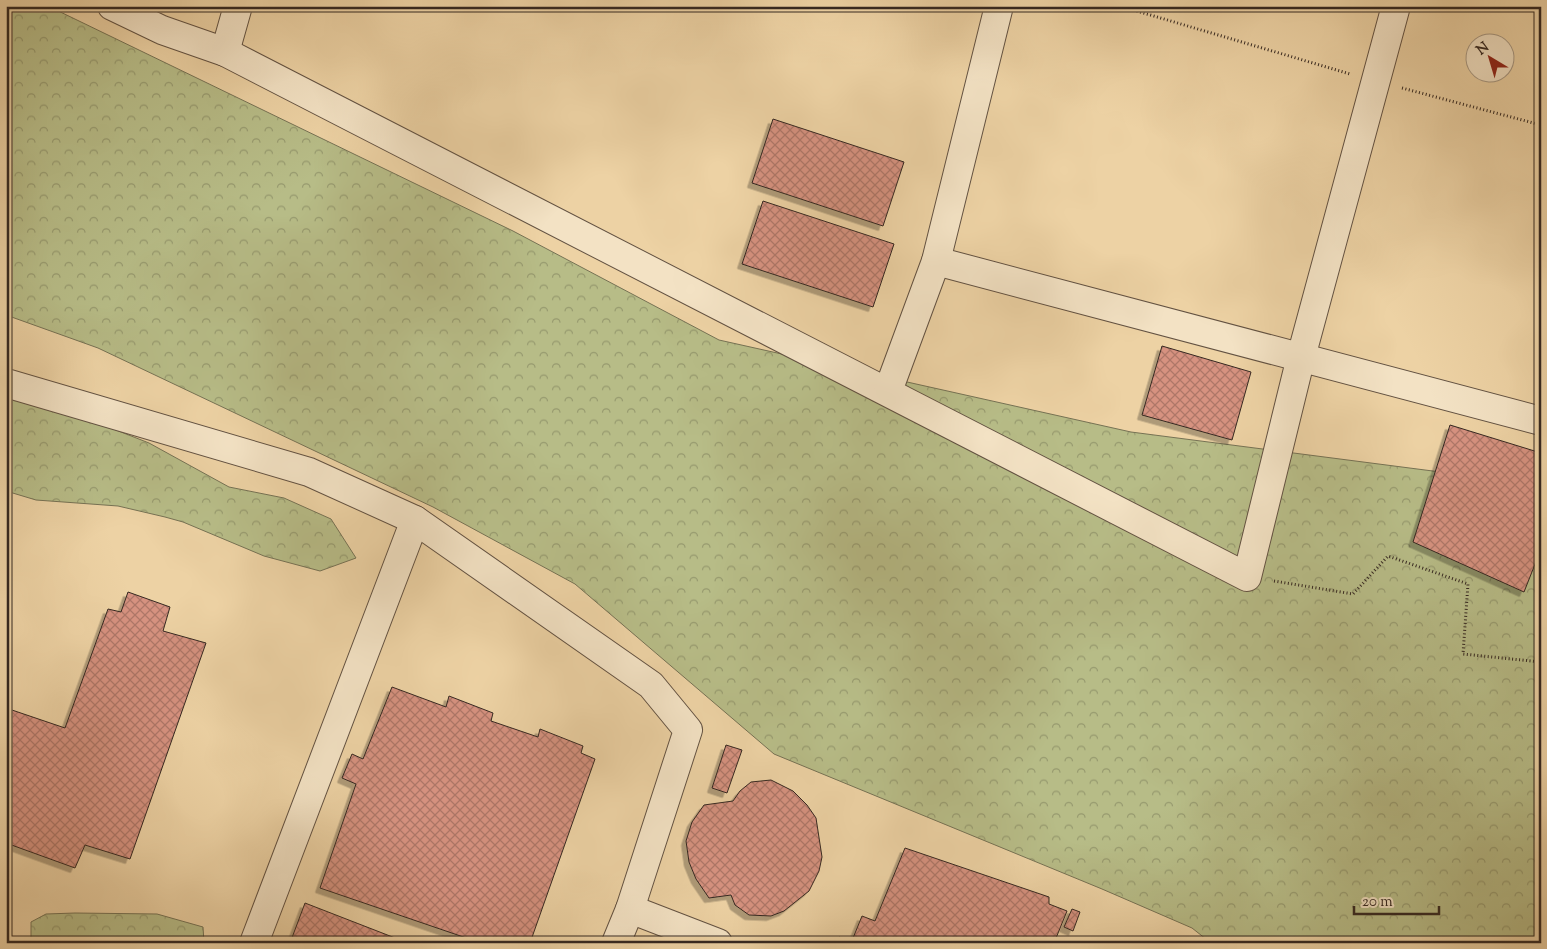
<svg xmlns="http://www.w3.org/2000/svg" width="1547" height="949" font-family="'Sorts Mill Goudy',serif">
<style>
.forest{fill:url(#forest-crowns);stroke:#767254}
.building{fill:url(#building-cross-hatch);stroke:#352821;filter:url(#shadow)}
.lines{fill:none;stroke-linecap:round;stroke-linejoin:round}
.minor-casing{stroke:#635242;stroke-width:30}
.path{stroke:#352821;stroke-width:3;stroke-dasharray:1 2.5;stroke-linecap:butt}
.minor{stroke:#f3e2c4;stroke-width:28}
</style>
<defs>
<pattern id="forest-crowns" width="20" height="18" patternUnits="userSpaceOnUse" patternTransform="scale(1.25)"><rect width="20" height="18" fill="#b7bc87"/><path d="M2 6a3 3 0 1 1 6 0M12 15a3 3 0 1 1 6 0" fill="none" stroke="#96996e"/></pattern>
<pattern id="building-cross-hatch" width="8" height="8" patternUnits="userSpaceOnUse" patternTransform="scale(1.25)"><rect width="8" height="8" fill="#d69280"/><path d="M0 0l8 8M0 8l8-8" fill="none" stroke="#ae7768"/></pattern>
<filter id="shadow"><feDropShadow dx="-4.5" dy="4.5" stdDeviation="0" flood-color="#0004"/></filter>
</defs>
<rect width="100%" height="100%" fill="#edd2a4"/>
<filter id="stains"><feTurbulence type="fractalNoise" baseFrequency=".004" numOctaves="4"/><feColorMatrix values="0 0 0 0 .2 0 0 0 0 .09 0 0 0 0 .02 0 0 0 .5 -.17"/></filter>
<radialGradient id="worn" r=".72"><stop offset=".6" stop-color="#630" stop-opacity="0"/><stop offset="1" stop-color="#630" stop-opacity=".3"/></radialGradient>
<g class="forest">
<path d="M6 6H48L513 231 719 340 1131 432 1541 485V943H1211L1192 928 1102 889 774 754 575 584 433 507 98 348 6 315Z"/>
<path d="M6 394 60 408 149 443 229 487 284 498 331 519 356 558 320 571 264 556 183 522 165 517 118 506 36 500 6 491Z"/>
<path d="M75 913 157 914 203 927 204 943H31V922L46 914Z"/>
</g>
<g class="building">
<path d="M773 119 904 162 883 226 752 183Z"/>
<path d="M763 201 894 244 873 307 742 264Z"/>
<path d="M1162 346 1251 372 1232 440 1142 415Z"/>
<path d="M1450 425 1541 453V549L1524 592 1413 542Z"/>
<path d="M128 592 170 607 163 631 206 643 130 859 85 845 75 868 6 843V708L65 728 108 609 121 612Z"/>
<path d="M392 687 446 707 449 696 493 713 491 721 538 737 540 729 583 746 581 753 595 759 530 943H481L320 888 356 784 342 778 352 754 363 759Z"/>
<path d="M726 745 742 750 727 793 712 788Z"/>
<path d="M771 780 793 791 807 805 816 818 822 857 819 871 809 891 784 911 771 916 749 915 735 905 731 895 709 898 696 879 689 862 686 841 692 822 704 805 733 801 740 791 751 782Z"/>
<path d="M905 848 1049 897V904L1067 911 1054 943H851L862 916 875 921Z"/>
<path d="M305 903 408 943H290Z"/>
<path d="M1072 909 1080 912 1073 931 1064 927Z"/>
<path d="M839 937 847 941 846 943H837Z"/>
</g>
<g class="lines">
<defs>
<g id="minor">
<path d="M112 6 162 30 225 52 1247 577 1301 357 1396 6"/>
<path d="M225 52 238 6"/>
<path d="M936 261 1541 421"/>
<path d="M6 383 309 472 415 520 651 685 688 730 630 909 616 943"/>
<path d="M888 391 936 261 999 6"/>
<path d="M630 909 718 943"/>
<path d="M254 943 415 520"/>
</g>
</defs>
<use href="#minor" class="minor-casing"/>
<g class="path">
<path d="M1120 6 1350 74"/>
<path d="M1402 88 1541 125"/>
<path d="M1274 581 1353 594 1388 556 1468 584 1463 654 1541 662"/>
</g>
<use href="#minor" class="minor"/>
</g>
<rect width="1547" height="949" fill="none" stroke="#edd2a4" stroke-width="25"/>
<rect x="8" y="8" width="1532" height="934" fill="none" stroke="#352821" stroke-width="2.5"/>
<rect x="12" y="12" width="1522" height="924" fill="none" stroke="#352821"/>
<g transform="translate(1490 58) rotate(322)"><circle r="24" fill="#f3e2c4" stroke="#a79883"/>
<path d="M0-4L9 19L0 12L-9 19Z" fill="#8f2418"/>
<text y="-8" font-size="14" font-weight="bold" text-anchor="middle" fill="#352821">N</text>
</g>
<path d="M1354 906v8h85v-8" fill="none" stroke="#352821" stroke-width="2.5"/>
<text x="1362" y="906" font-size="15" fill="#352821" stroke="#f3e2c4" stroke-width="4" paint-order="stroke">20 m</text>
<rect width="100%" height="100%" filter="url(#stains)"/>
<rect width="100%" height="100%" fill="url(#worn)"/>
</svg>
